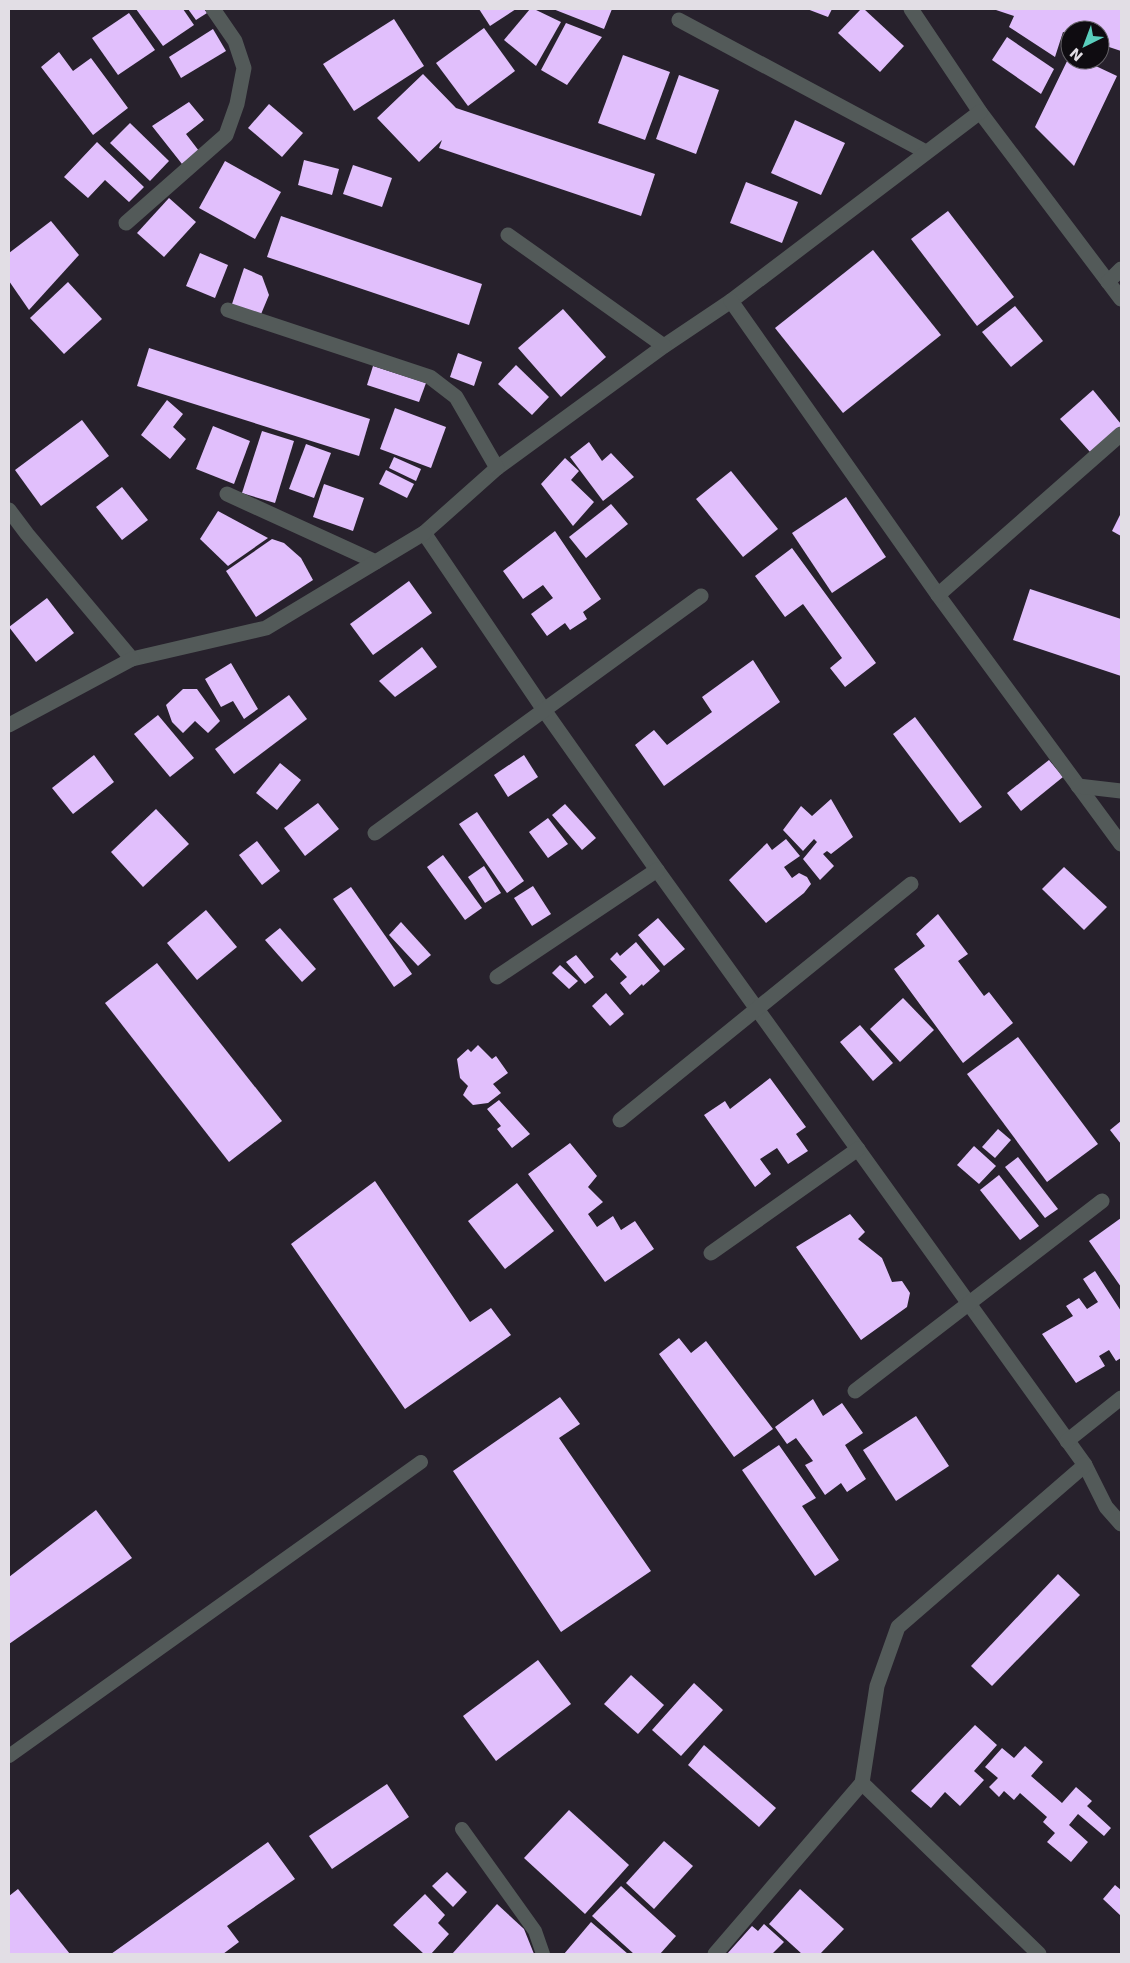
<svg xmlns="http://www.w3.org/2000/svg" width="1130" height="1963" font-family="'DejaVu Sans',sans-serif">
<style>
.building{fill:#e1bffc}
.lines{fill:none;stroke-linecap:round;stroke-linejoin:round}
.lane{stroke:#535a59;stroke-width:14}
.street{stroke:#535a59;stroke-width:15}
</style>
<rect width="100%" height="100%" fill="#27212c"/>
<g class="building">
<path d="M136 9H183L194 25 163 46Z"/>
<path d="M188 9H204L207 13 196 20Z"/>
<path d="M479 9H516L490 26Z"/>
<path d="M530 9H534L561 22 536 66 504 40Z"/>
<path d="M553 9H612L604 29Z"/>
<path d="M807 9H832L828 17Z"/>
<path d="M861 9H864L904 46 880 72 838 33Z"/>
<path d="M993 9H1121V51L1100 44V30H1070V34L1063 32 1055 57 1009 27 1014 16Z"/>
<path d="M129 13 155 50 118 75 92 38Z"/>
<path d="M394 19 424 66 354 111 323 64Z"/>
<path d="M566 23 602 37 567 85 541 70Z"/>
<path d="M484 28 515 71 468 106 436 63Z"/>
<path d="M213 29 226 51 181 78 169 57Z"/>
<path d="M1007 37 1054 69 1041 94 992 60Z"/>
<path d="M59 52 73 71 91 58 128 108 93 135 41 67Z"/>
<path d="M623 55 670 72 645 140 598 123Z"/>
<path d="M1070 55V60H1083L1117 76 1074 166 1035 127Z"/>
<path d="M423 74 456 108 655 174 641 216 439 148 442 140 419 162 377 118Z"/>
<path d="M679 75 719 90 696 154 656 139Z"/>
<path d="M189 102 204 120 186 134 199 151 182 164 152 126Z"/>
<path d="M269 104 303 133 282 157 248 128Z"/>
<path d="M795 120 845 143 821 195 771 173Z"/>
<path d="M130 123 169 161 150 181 110 143Z"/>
<path d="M97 142 144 187 129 202 105 180 88 198 64 177Z"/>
<path d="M304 160 339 169 332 195 298 185Z"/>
<path d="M225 161 281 192 255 239 199 208Z"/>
<path d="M353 165 392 178 382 207 343 194Z"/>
<path d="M746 182 798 202 782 243 730 223Z"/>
<path d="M169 198 196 222 164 257 137 233Z"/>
<path d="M948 211 1014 297 977 326 911 239Z"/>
<path d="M281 216 482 284 469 325 267 257Z"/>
<path d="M51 221 79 255 29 310 9 281V253Z"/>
<path d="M873 250 941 335 843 413 775 328Z"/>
<path d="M200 253 228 265 215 298 186 286Z"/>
<path d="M244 268 262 276 269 295 259 319 231 307Z"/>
<path d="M68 282 102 319 64 354 30 318Z"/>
<path d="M1015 306 1043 341 1011 367 982 332Z"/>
<path d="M563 309 606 357 561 397 518 348Z"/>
<path d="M149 348 370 419 359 456 137 386Z"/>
<path d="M458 353 482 362 474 386 450 377Z"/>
<path d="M516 365 549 397 532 415 498 384Z"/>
<path d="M373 366 426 383 419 402 367 385Z"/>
<path d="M1093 390 1121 424V426L1091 453 1060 419Z"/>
<path d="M167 400 183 414 173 427 186 439 170 459 141 435Z"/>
<path d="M395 408 446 427 431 468 380 449Z"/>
<path d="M82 420 109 456 41 506 15 470Z"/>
<path d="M213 426 250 441 234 484 196 469Z"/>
<path d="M262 431 294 441 275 503 242 493Z"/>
<path d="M589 442 602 461 611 453 634 477 603 501 570 457Z"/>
<path d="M306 444 331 453 314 498 289 489Z"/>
<path d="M394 457 421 469 416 481 389 468Z"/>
<path d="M565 458 579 471 571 480 594 502 573 526 541 484Z"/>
<path d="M386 470 414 484 407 498 379 484Z"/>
<path d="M731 471 778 529 743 557 696 499Z"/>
<path d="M324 484 364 498 353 531 313 517Z"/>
<path d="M122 487 148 520 122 540 96 507Z"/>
<path d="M846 497 886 557 832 593 792 533Z"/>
<path d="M611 504 628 524 586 558 569 537Z"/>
<path d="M218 511 268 538 228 566 200 539Z"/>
<path d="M1121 513V536L1112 531Z"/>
<path d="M555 531 601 599 583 612 587 619 570 630 565 623 547 636 531 614 553 598 543 585 523 599 503 571Z"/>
<path d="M272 539 284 543 301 558 313 580 256 617 226 571Z"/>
<path d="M792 548 876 663 845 687 830 668 842 658 803 604 785 617 755 576Z"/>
<path d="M409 581 432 613 373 655 350 624Z"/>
<path d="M1030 589 1121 619V676L1013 640Z"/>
<path d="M47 598 74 633 36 662 9 627Z"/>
<path d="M422 647 437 667 395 697 379 681Z"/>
<path d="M753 660 780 702 664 786 635 745 654 730 667 745 712 712 702 697Z"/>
<path d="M231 663 258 709 244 719 233 701 221 707 205 679Z"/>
<path d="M183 689H197L220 721 208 733 195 721 183 733 172 722 166 705Z"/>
<path d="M289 695 307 719 234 774 215 749Z"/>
<path d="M158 715 194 758 170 777 134 734Z"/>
<path d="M915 717 982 807 960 823 893 734Z"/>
<path d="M94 755 114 782 73 814 52 788Z"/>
<path d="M524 755 538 777 508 797 494 775Z"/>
<path d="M1049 760 1063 777 1021 811 1007 793Z"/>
<path d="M280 763 301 780 277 810 256 793Z"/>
<path d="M831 799 853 837 831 854 827 851 823 854 834 866 820 880 803 859 817 842 814 839 803 851 783 830 801 806 812 816Z"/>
<path d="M318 803 339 829 305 856 284 828Z"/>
<path d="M565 804 596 838 582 850 552 815Z"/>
<path d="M156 809 189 844 143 887 111 852Z"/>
<path d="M477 812 524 881 507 893 459 824Z"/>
<path d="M548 818 568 844 548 858 529 832Z"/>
<path d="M786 839 800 856 784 867 792 878 799 873 807 877 811 884 804 893 766 923 729 880 767 843 772 850Z"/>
<path d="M257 841 280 871 262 885 239 855Z"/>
<path d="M443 855 482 908 465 920 427 867Z"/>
<path d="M484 866 501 893 485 903 468 877Z"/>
<path d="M1064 867 1107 907 1084 930 1042 889Z"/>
<path d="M533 886 551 914 532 926 514 898Z"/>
<path d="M351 887 412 974 394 987 333 899Z"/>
<path d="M206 910 237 947 197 980 167 943Z"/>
<path d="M938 914 968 954 958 961 984 996 989 992 1013 1023 963 1063 894 969 925 946 916 934Z"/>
<path d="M658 918 685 949 664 966 638 935Z"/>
<path d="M401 922 431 955 418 966 389 935Z"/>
<path d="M280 928 316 969 302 982 265 940Z"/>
<path d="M636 942 660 971 643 986 642 984 630 995 620 983 627 977 610 959 617 952 620 956Z"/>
<path d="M576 955 594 977 585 984 566 962Z"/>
<path d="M157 963 282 1121 229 1162 105 1003Z"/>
<path d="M560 965 578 981 569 989 552 973Z"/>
<path d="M606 993 624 1014 610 1026 592 1006Z"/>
<path d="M903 998 934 1030 900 1062 870 1029Z"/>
<path d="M860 1025 893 1063 873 1081 840 1042Z"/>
<path d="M1018 1037 1098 1144 1047 1182 967 1074Z"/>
<path d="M478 1045 492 1059 496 1056 508 1073 493 1084 501 1093 488 1103 473 1105 463 1095 468 1086 460 1078 457 1059 468 1049 471 1052Z"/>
<path d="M770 1078 806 1127 796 1134 808 1151 788 1164 777 1148 760 1159 771 1174 755 1187 704 1115 725 1101 730 1109Z"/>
<path d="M499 1100 530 1134 512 1148 497 1129 501 1126 487 1109Z"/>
<path d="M1121 1121V1144L1110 1130Z"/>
<path d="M998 1129 1011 1140 995 1158 982 1147Z"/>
<path d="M570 1143 597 1176 588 1187 603 1202 588 1214 597 1227 613 1216 621 1230 635 1221 654 1249 605 1282 528 1174Z"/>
<path d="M974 1146 996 1166 979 1184 957 1165Z"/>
<path d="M1018 1157 1058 1209 1045 1218 1005 1167Z"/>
<path d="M999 1175 1039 1226 1020 1240 980 1190Z"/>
<path d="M375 1181 470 1322 491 1308 511 1335 405 1409 291 1244Z"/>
<path d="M517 1183 554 1231 505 1269 468 1221Z"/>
<path d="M850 1214 865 1232 858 1239 882 1258 892 1282 902 1281 910 1293 907 1307 861 1340 796 1247Z"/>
<path d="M1121 1218V1287L1089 1241Z"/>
<path d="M1095 1271 1121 1311V1358L1116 1361 1109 1350 1099 1356 1105 1366 1076 1383 1042 1334 1073 1316 1066 1306 1079 1298 1087 1309 1098 1302 1083 1279Z"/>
<path d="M679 1338 691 1353 706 1341 773 1429 734 1457 659 1354Z"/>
<path d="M560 1397 580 1424 559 1438 651 1571 561 1632 453 1471Z"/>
<path d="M813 1399 823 1416 842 1403 863 1433 845 1445 866 1479 847 1492 841 1483 825 1495 805 1465 813 1461 796 1438 787 1444 775 1427Z"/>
<path d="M916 1416 949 1466 896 1501 863 1450Z"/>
<path d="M779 1445 816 1498 802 1506 839 1560 815 1576 742 1470Z"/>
<path d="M96 1510 132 1558 9 1644V1577Z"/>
<path d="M1058 1574 1080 1595 992 1686 971 1666Z"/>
<path d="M538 1660 571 1704 496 1761 463 1716Z"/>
<path d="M631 1675 664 1705 638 1734 604 1704Z"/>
<path d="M694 1683 723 1710 681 1756 652 1730Z"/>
<path d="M975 1725 997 1745 974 1771 984 1780 960 1806 945 1792 931 1808 911 1791Z"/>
<path d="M704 1745 776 1808 759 1827 688 1765Z"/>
<path d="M1025 1746 1043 1762 1031 1776 1062 1803 1076 1787 1092 1801 1087 1806 1111 1828 1104 1836 1078 1814 1069 1825 1088 1842 1071 1862 1047 1842 1055 1833 1043 1822 1047 1817 1020 1793 1014 1800 1004 1791 999 1797 989 1787 998 1778 985 1767 1002 1748 1014 1758Z"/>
<path d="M387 1784 409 1817 332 1869 309 1836Z"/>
<path d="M569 1810 629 1865 585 1914 524 1858Z"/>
<path d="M664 1841 693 1866 654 1909 626 1883Z"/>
<path d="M268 1842 295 1879 227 1926 239 1942 223 1954H111Z"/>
<path d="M447 1872 467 1892 453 1907 432 1886Z"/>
<path d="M1115 1885 1121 1890V1916L1103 1899Z"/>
<path d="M621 1886 676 1936 660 1954H634L592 1916Z"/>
<path d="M18 1889 70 1954H9V1896Z"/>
<path d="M800 1889 844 1929 820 1954H802L769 1924Z"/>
<path d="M425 1894 445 1915 438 1923 449 1934 431 1954H424L393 1925Z"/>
<path d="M497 1904 524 1929 534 1954H452Z"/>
<path d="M591 1922 628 1954H564Z"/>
<path d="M764 1924 784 1942 772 1954H727L752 1926 758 1931Z"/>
</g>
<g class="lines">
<g class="lane">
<path d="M9 1756 421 1462"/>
<path d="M462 1829 535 1931 543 1954"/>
</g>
<g class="street">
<path d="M911 9 980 112 1121 299"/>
<path d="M679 20 926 152"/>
<path d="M980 112 731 301 664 346 497 468 424 533 544 710 657 870 1085 1465 1106 1507 1121 1524"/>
<path d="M126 223 226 135 237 104 244 68 235 41 213 9"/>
<path d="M508 235 664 346"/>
<path d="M1108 282 1121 269"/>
<path d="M731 301 938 595 1121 844"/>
<path d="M228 310 430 377 456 397 497 468"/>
<path d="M227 494 376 562"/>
<path d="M9 510 27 534 132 659 266 628 424 533"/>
<path d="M938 595 1121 434"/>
<path d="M9 725 132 659"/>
<path d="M1078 786 1121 791"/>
<path d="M375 833 701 596"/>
<path d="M497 977 657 870"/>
<path d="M620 1120 911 884"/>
<path d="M711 1253 858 1149"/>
<path d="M855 1391 1102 1201"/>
<path d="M1067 1441 1121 1398"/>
<path d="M715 1954 862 1783"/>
<path d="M1039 1954 862 1783 877 1686 898 1627 1085 1465"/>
</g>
</g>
<rect width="1130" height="1963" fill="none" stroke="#e2dee5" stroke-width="20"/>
<g transform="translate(1085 45) rotate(222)"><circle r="24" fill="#0f0c11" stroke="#636066"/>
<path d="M0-4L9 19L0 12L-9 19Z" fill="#5acebd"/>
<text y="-8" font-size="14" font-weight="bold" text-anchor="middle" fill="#e2dee5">N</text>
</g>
</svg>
